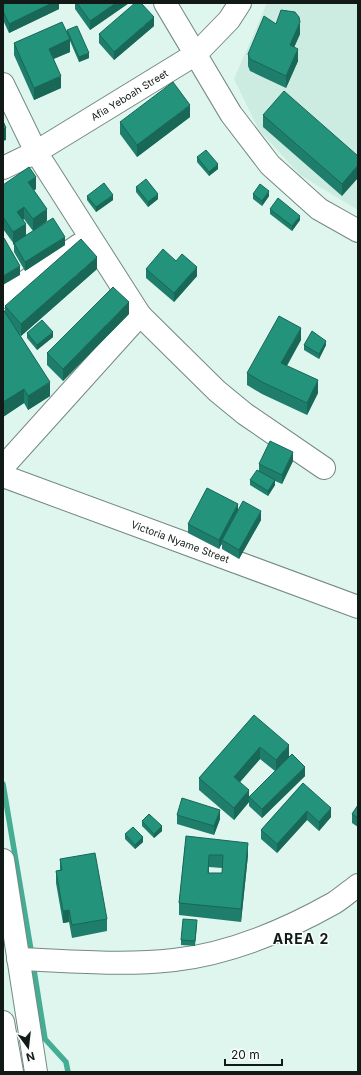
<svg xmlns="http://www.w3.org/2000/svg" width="361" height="1075" font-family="Inter,sans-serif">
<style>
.built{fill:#ccece2}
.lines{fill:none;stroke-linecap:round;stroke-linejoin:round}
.stream{stroke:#44ad94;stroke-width:5.5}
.minor-casing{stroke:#748983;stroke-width:24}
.minor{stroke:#fff;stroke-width:22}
.wall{fill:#1e7e6b;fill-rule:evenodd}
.shaded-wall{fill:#186757}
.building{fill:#23937c;stroke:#186757;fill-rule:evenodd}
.labels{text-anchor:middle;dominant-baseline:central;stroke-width:3;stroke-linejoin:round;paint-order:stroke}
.street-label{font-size:10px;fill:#121a18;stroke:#f9fefd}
.district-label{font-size:14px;font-weight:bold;letter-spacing:1px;fill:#121a18;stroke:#f9fefd}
</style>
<rect width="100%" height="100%" fill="#def6ee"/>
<path class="built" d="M267 3H358V210L300 175 259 130 234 79Z"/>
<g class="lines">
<g class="stream">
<path d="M3 784 32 956"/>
<path d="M33 964 45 1039 66 1062 68 1072"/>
</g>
<defs>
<g id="minor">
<path d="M165 3 231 114 270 165 319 209 358 231"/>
<path d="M3 84 36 152 140 315 3 467"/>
<path id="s1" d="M3 168 36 152 196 54 229 20 240 3"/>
<path d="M3 297 79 245"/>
<path d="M140 315 217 391 245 414 324 468"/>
<path id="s2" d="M3 476 358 607"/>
<path d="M3 860 36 1072"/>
<path d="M18 959C70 961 122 966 174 960 228 954 286 930 334 903 342 898 350 891 358 885"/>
<path d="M3 1022 12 1072"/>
</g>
</defs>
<use href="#minor" class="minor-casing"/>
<use href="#minor" class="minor"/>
</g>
<g class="wall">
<path d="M59 3V9L9 33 3 20V4Z"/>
<path d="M75 3H129L90 30 75 9Z"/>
<path d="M276 24 300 34 294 47 298 61 286 88 250 71 248 66V54Z"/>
<path d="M154 26 114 60 99 43V34Z"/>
<path d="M67 30 89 58 79 62 70 41V52L53 59 61 88 34 100 14 55V43L67 34Z"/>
<path d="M263 115 358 156 342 196 263 127Z"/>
<path d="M190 117 137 157 120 134V122Z"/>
<path d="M197 157 218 169 209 176 197 162Z"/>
<path d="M3 185 36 189 34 190 47 221 33 231 24 219 23 220 26 236 65 245 25 271 14 252V244L3 229Z"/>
<path d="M136 187 158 199 148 207 136 192Z"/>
<path d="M253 194 269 196 262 206 253 199Z"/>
<path d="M87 196 113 200 96 212 87 200Z"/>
<path d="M270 209 300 220 292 231 270 214Z"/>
<path d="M176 261 197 276 174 302 146 278V269Z"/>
<path d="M97 269 21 336 19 333 50 396 28 410 24 403 3 417V309L5 313V306Z"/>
<path d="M129 314 63 381 47 365V353Z"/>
<path d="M358 332V348L357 347V335Z"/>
<path d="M27 333 53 337 37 350 27 338Z"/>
<path d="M301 340 287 366 318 393 307 415 262 394 247 385V373Z"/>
<path d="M304 345H326L319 359 304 350Z"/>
<path d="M293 461 282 484 275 481V485L268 496 250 485V480L259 471V464Z"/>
<path d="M238 512 261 520 239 559 222 549V543L219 549 188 533V524Z"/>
<path d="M254 715 305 776 262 818 249 806V797L275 771 260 759 240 782 249 802 234 820 199 790V778Z"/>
<path d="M303 783 331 817 319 831 307 820 277 853 261 839V830Z"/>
<path d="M358 805V827L352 823V814Z"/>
<path d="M177 815 220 819 214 835 177 824Z"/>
<path d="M142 821 162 831 154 838 142 826Z"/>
<path d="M125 834 143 842 135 849 125 839Z"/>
<path d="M186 836 248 855 241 922 179 915V903ZM209 867 222 868V873H209Z"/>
<path d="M60 859 107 919V931L72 938 69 922 63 923 56 883V871L60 870Z"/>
<path d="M197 924 195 946 181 945V940Z"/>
</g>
<g class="shaded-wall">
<path d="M52 3H59V9L9 33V24Z"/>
<path d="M116 3H129L90 30V21Z"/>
<path d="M154 17V26L114 60V52Z"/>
<path d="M300 22V34L290 57V45Z"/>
<path d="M70 39V52L49 61V49Z"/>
<path d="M298 49V61L286 88V76Z"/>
<path d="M89 53V58L79 62V57Z"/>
<path d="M61 76V88L34 100V88Z"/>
<path d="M190 105V117L137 157V145Z"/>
<path d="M6 128V140L3 141V129Z"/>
<path d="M218 164V169L209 176V172Z"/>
<path d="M358 165V178L342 196V184Z"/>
<path d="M36 177V189L28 194V182Z"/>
<path d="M269 191V196L262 206V201Z"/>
<path d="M158 194V199L148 207V202Z"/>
<path d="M113 195V200L96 212V207Z"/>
<path d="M24 207V219L17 224V212Z"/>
<path d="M47 209V221L33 231V219Z"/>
<path d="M300 216V220L292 231V226Z"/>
<path d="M26 224V236L13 245V232Z"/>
<path d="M65 237V245L25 271V262Z"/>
<path d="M97 257V269L21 336V324Z"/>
<path d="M20 266V275L3 285V276Z"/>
<path d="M197 267V276L174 302V293Z"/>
<path d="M129 302V314L63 381V369Z"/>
<path d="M301 328V340L281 375V363Z"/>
<path d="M53 332V337L37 350V345Z"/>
<path d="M326 341V345L319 359V354Z"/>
<path d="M318 380V393L307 415V403Z"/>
<path d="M50 382V396L28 410V396Z"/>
<path d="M24 389V403L3 417V402Z"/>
<path d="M293 452V461L282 484V475Z"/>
<path d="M275 480V485L268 496V491Z"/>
<path d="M238 504V513L222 540V543L219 549V540Z"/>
<path d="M261 511V520L239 559V550Z"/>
<path d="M289 745V758L276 772V760Z"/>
<path d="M260 747V759L234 789V777Z"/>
<path d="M305 767V776L262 818V809Z"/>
<path d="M249 790V802L234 820V808Z"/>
<path d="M331 808V817L319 831V822Z"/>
<path d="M220 810V819L214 835V826Z"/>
<path d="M307 811V820L277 853V844Z"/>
<path d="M162 826V831L154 838V834Z"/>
<path d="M143 837V842L135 849V845Z"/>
<path d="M248 843V855L241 922V909Z"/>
<path d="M69 910V922L63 923V911Z"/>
</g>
<g class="building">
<path d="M6 3H52L9 24 3 11V4Z"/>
<path d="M77 3H116L90 21Z"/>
<path d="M135 3H141L154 17 114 52 99 34Z"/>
<path d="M281 10 295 12 299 17 300 22 290 45 298 49 286 76 250 59 248 54 264 16 276 24Z"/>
<path d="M62 22 70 39 49 49 61 76 34 88 14 43Z"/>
<path d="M77 26 89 53 79 57 67 30Z"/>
<path d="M173 82 190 105 137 145 120 122Z"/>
<path d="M284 91 358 156V165L342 184 263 115Z"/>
<path d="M3 121 6 128 3 129Z"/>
<path d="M206 150 218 164 209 172 197 157Z"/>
<path d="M29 167 36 177 28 182 47 209 33 219 24 207 17 212 26 224 13 232 3 217V185Z"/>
<path d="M146 179 158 194 148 202 136 187Z"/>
<path d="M104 183 113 195 96 207 87 196Z"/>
<path d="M260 184 269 191 262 201 253 194Z"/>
<path d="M278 198 300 216 292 226 270 209Z"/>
<path d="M53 218 65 237 25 262 14 243Z"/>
<path d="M3 238H4L20 266 3 276Z"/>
<path d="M81 239 97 257 21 324 5 306Z"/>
<path d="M163 249 176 261 182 254 197 267 174 293 146 269Z"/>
<path d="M113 287 129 302 63 369 47 353Z"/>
<path d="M3 309 50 382 28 396 24 389 3 402Z"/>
<path d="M279 316 301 328 281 363 318 380 307 403 262 382 247 373Z"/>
<path d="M42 320 53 332 37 345 27 333Z"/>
<path d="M312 331 326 341 319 354 304 345Z"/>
<path d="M270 441 293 452 282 475 259 464Z"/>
<path d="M257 470 275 480 268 491 250 480Z"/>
<path d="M207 488 238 504 219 540 188 524Z"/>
<path d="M243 501 261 511 239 550 222 540Z"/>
<path d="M254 715 289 745 276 760 260 747 234 777 249 790 234 808 199 778Z"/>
<path d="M292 754 305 767 262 809 249 797Z"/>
<path d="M303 783 331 808 319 822 307 811 277 844 261 830Z"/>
<path d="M182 798 220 810 214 826 177 815Z"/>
<path d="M358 805V818L352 814Z"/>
<path d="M149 814 162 826 154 834 142 821Z"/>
<path d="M133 827 143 837 135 845 125 834Z"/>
<path d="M186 836 248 843 241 909 179 903ZM209 855H223L222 873H208Z"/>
<path d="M95 853 107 919 72 925 69 910 63 911 56 871 62 870 60 859Z"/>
<path d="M183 919 197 920 195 941 181 940Z"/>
</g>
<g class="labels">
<g class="street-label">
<text stroke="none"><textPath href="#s1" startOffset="146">Afia Yeboah Street</textPath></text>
<text stroke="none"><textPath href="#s2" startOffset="189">Victoria Nyame Street</textPath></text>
</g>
<g class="district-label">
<text x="301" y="938">AREA 2</text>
</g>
</g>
<rect width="361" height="1075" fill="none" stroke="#121a18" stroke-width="8"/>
<g transform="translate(28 1047) rotate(165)" stroke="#f9fefd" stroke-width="3" paint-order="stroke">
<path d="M0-3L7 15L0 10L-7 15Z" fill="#121a18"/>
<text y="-6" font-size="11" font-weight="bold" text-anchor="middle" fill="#121a18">N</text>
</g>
<path d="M225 1059v6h57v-6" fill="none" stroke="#121a18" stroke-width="2"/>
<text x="231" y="1059" font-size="12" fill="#121a18" stroke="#f9fefd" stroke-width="3" paint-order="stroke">20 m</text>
</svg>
